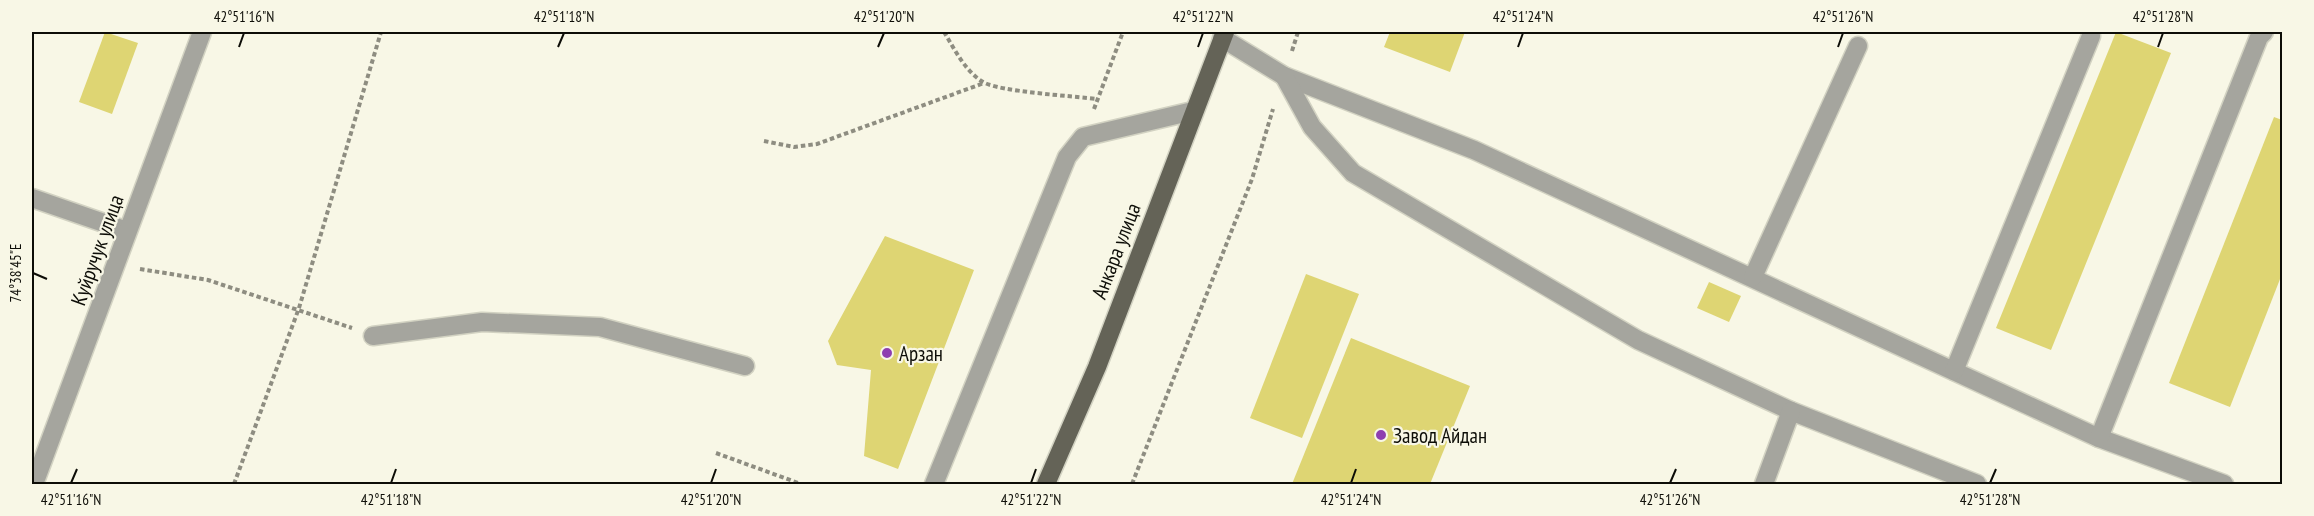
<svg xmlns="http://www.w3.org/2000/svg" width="2314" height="516" font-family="'PT Sans Narrow',sans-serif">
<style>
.building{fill:#ded573}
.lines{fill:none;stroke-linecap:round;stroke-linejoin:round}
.minor-casing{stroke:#d2d2c2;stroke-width:21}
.major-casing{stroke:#d2d2c2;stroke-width:21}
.path{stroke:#8e8d81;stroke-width:4;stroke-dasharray:4.5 3;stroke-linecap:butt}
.minor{stroke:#a5a59e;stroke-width:18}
.major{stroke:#646357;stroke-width:18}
.ticks{fill:none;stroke:#0d0d07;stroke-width:2}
.poi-dot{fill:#8e3fb0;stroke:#f8f7e6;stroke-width:2}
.labels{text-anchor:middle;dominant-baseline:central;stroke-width:4.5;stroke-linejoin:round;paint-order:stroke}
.street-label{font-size:21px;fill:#0d0d07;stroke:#f8f7e6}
.poi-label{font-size:21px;fill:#0d0d07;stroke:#f8f7e6;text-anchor:start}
.neatline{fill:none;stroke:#0d0d07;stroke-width:2}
.ticks-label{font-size:15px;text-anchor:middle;fill:#0d0d07}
</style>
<rect width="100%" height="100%" fill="#f8f7e6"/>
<g class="building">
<path d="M105 32 138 43 112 114 79 102Z"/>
<path d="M1390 32H1465L1450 72 1384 47Z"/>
<path d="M2116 32 2171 53 2051 350 1996 328Z"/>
<path d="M2274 117 2282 120V274L2230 407 2169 383Z"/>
<path d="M885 236 974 270 898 469 864 456 871 370 837 365 828 341Z"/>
<path d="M1306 274 1359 294 1302 438 1250 418Z"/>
<path d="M1709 282 1741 296 1729 322 1697 308Z"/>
<path d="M1351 338 1470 386 1430 484H1292Z"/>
</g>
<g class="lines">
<defs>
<g id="minor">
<path d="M1222 38 1284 76 1474 150 2099 438 2224 484"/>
<path d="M1284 76 1312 127 1353 173 1638 340 1791 411 1977 484"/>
<path d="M32 198 127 231"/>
<path d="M1753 277 1858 46"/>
<path d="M373 336 482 322 600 327 745 366"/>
<path d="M1954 371 2091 36"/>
<path d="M2099 438 2259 37 2264 32"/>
<path d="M34 484 202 32"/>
<path d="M934 484 1067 157 1083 137 1193 111"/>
<path d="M1764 484 1791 411"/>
</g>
<path id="major" d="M1046 484 1097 367 1225 32"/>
</defs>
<use href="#minor" class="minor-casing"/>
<use href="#major" class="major-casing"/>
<g class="path">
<path d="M944 32C955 50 965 71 983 82 1000 92 1074 96 1097 99"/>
<path d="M1292 51 1298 32"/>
<path d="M1094 109 1123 32"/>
<path d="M764 141 794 147 817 144 984 83"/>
<path d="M140 269 208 280 352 328"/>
<path d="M716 453 801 484"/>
<path d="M234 484 299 308 381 32"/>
<path d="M1132 484 1252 179 1273 109"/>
</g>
<use href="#minor" class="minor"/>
<use href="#major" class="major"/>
</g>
<path class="ticks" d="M239 47 244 33M558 47 564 33M878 47 884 33M1198 47 1203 33M1518 47 1523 33M1838 47 1843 33M2158 47 2163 33M33 273 47 279M71 483 77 469M391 483 396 469M711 483 716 469M1031 483 1036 469M1351 483 1356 469M1670 483 1676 469M1990 483 1996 469"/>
<g class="poi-dot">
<circle cx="887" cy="353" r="6"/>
<circle cx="1381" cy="435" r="6"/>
</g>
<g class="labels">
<g class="street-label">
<text transform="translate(97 250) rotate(-70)">Куйручук улица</text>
<text transform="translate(1116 251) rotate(-69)">Анкара улица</text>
</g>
<g class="poi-label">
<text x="899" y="353">Арзан</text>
<text x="1393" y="435">Завод Айдан</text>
</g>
</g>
<rect width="2314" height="516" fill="none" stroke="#f8f7e6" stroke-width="66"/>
<rect x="33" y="33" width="2248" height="450" class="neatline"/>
<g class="ticks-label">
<text x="244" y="22">42°51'16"N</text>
<text x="564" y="22">42°51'18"N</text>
<text x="884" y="22">42°51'20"N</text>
<text x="1203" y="22">42°51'22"N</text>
<text x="1523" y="22">42°51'24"N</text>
<text x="1843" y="22">42°51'26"N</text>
<text x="2163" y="22">42°51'28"N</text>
<text transform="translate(16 273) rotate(-90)" y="5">74°38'45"E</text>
<text x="71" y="505">42°51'16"N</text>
<text x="391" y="505">42°51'18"N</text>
<text x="711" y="505">42°51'20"N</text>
<text x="1031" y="505">42°51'22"N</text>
<text x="1351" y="505">42°51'24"N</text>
<text x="1670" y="505">42°51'26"N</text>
<text x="1990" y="505">42°51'28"N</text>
</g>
</svg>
